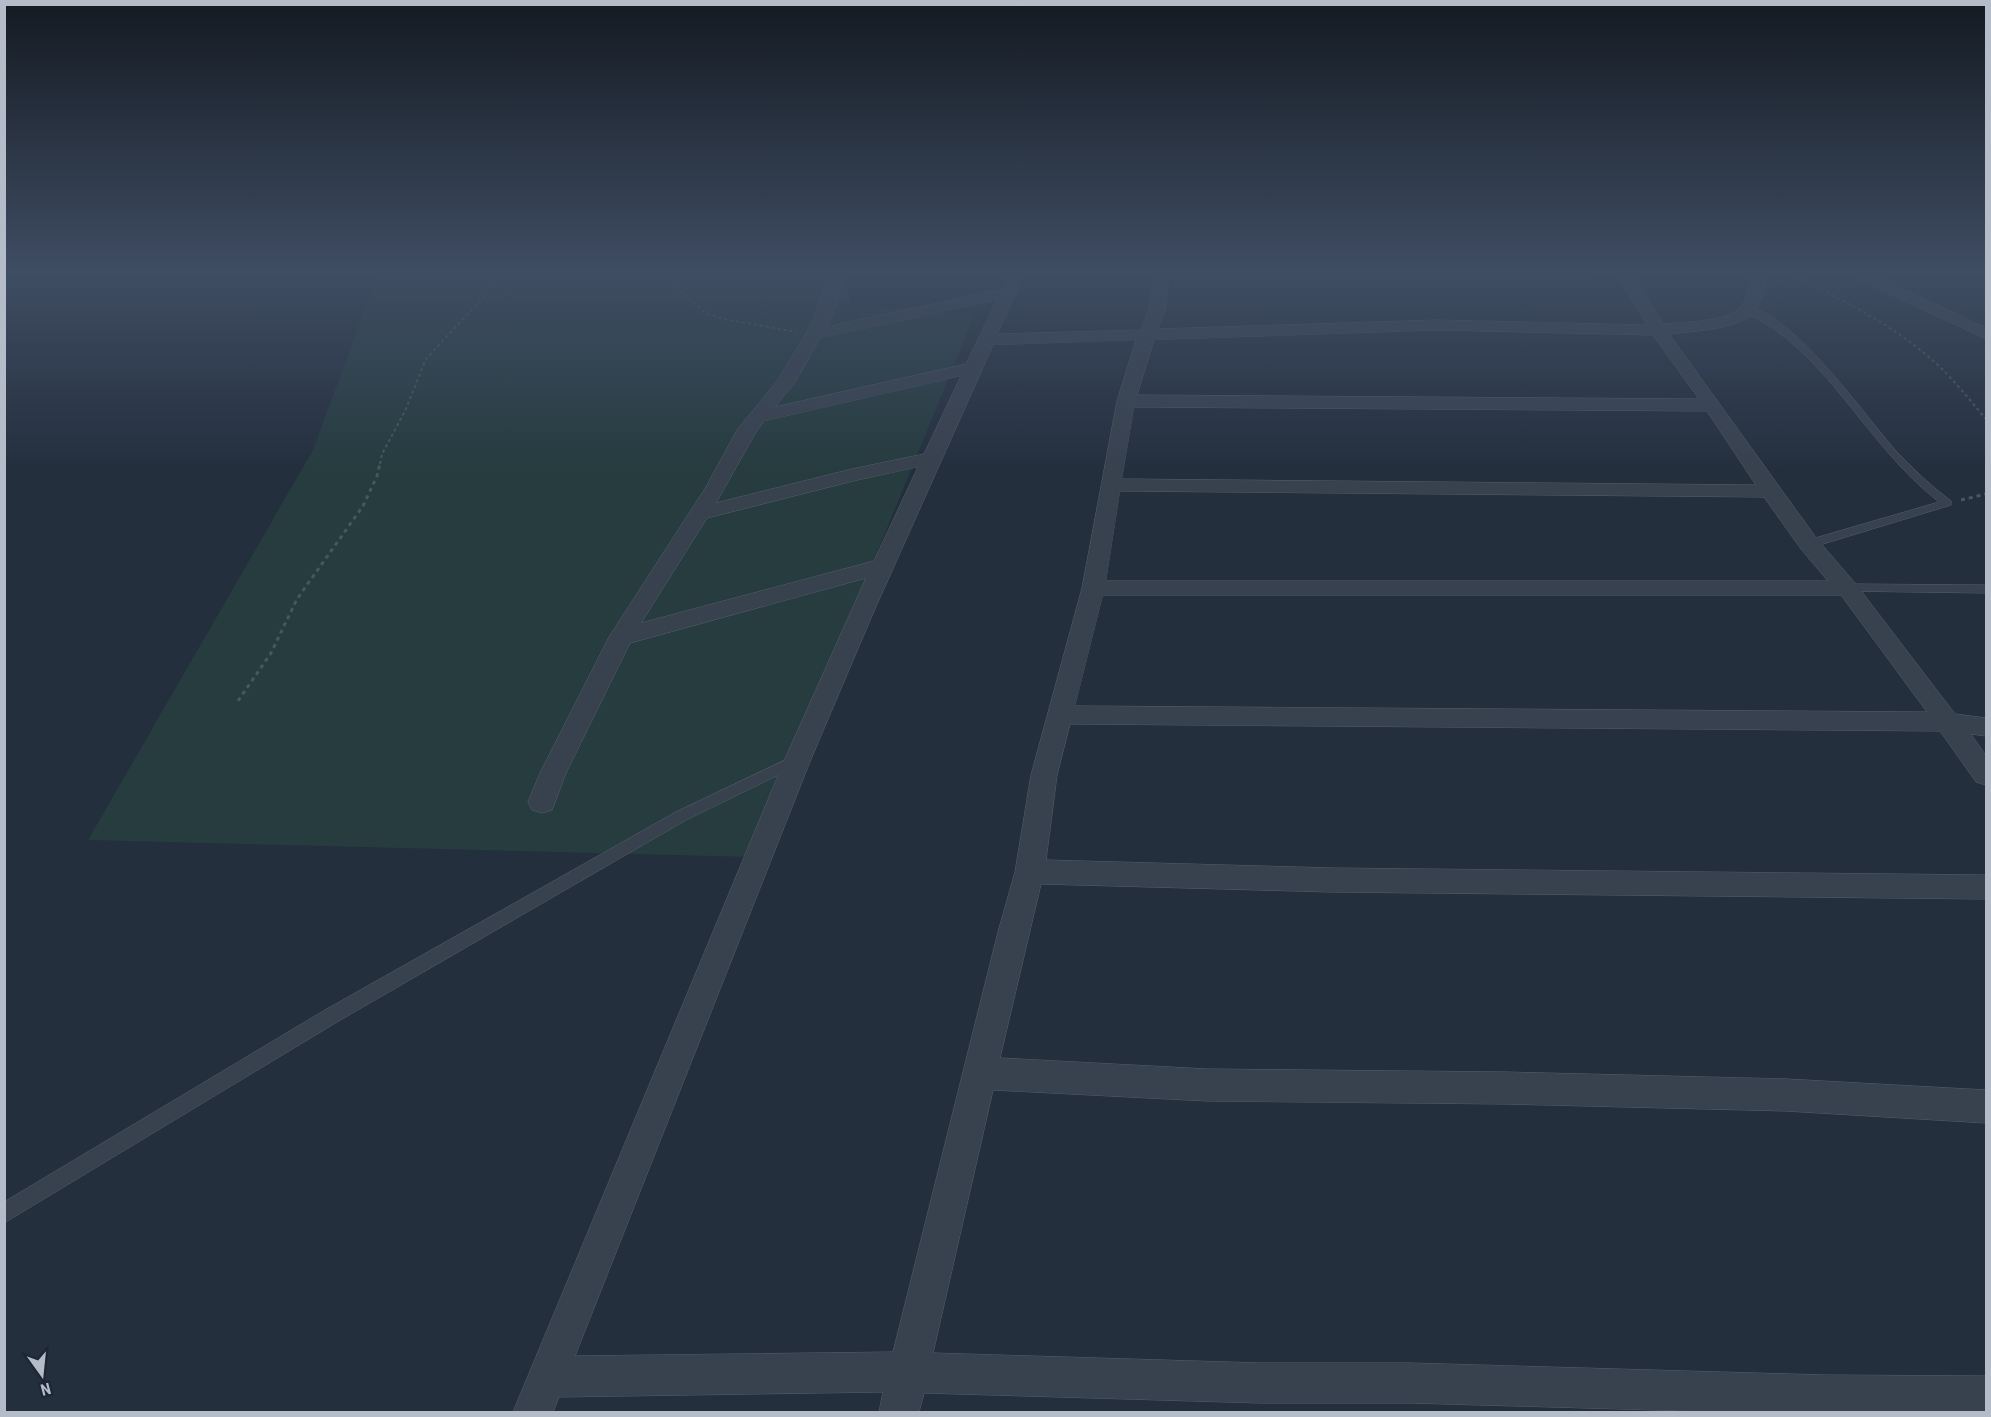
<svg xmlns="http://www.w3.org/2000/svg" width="1991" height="1417" font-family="'Roboto Condensed',sans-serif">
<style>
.green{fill:#263c3f}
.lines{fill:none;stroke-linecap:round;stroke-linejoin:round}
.service-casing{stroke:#565f6c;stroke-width:1}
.minor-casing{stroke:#565f6c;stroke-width:1}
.path-far1{stroke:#44595c;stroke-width:2;stroke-dasharray:3 3;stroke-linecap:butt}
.path{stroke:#44595c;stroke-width:3;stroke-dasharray:4 4;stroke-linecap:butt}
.service{fill:#38414e;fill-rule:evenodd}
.minor{fill:#38414e;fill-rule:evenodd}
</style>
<rect width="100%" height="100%" fill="#242f3e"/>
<path class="green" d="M379 271H845L851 306 975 314 752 857 88 840 313 450Z"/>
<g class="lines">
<defs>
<g id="service">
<path d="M1745 308C1787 304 1868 420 1896 451 1913 469 1931 486 1951 501V505L1813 547H1805L1803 544 1805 541 1939 502C1866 446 1827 350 1745 312Z"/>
<path d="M1847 584 1986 585V593L1843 591 1841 588 1843 585Z"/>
<path d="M798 754 803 755 805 759 803 763 686 820 337 1022 4 1223V1202L325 1010 676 812Z"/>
</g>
<g id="minor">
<path d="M831 271H847L837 303 827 327 1002 289 1010 271H1026L997 334 1141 330 1149 310 1154 271H1631L1663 324C1682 322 1728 322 1741 307 1748 298 1749 281 1752 271H1768C1766 282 1763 297 1758 307 1746 330 1692 331 1669 334L1817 539 1855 583 1955 714 1986 718V736L1971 734 1986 756V785L1976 782 1940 731 1070 724 1057 775 1046 860 1331 868 1986 875V899L1331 892 1041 884 1000 1058 1207 1069 1505 1072 1786 1079 1986 1090V1123L1786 1111 1505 1104 1207 1101 993 1090 933 1353 1260 1363H1410L1824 1375 1986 1376V1412H1726L1410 1403H1260L924 1393 919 1412H879L883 1392 559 1397 553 1412H513L785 759 866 578 630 643 566 773 552 810 542 813 532 810 528 802 540 773 609 637 706 487 737 430 778 380 811 325ZM1618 277 1647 325 1437 320 1158 329 1165 310 1169 279ZM997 300 966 364 775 407 795 382 820 338ZM1437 330 1653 335 1699 399 1137 395 1154 340ZM1136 340 1117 401 1082 588 1031 775 1015 872 998 932 893 1352 575 1356 811 759 874 611 993 345ZM961 376 924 454 852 469 716 503 756 432 764 421ZM1134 407 1707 411 1756 485 1122 479ZM918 467 874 561 641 623 707 518 853 481ZM1120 491 1764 497 1801 549 1828 581H1106ZM1103 595H1841L1927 712 1075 706Z"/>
<path d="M1845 271H1865L1986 328V339L1847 274Z"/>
</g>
</defs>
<use href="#service" class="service-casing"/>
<use href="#minor" class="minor-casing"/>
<g class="path-far1">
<path d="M668 271 670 282 706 313 723 319 796 332"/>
<path d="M1783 271C1834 296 1886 320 1930 358 1951 376 1968 398 1986 419"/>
<path d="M380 464 382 454 405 411 426 359 485 295 490 284 488 271"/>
</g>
<g class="path">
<path d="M1961 500 1986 494"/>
<path d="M238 701 271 653 297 599 363 506 377 476 380 463"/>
</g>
<use href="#service" class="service"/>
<use href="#minor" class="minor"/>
</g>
<linearGradient id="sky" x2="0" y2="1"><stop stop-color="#141a22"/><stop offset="0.58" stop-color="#3f4d63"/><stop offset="1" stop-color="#3f4d63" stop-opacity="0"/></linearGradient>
<rect width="1991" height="469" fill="url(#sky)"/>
<rect width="1991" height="1417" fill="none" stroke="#b4bcc9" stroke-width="12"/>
<g transform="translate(42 1375) rotate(165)" stroke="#1d2633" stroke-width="4.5" paint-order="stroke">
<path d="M0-4.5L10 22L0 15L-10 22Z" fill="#b4bcc9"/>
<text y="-9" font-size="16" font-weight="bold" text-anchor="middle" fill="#b4bcc9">N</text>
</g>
</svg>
